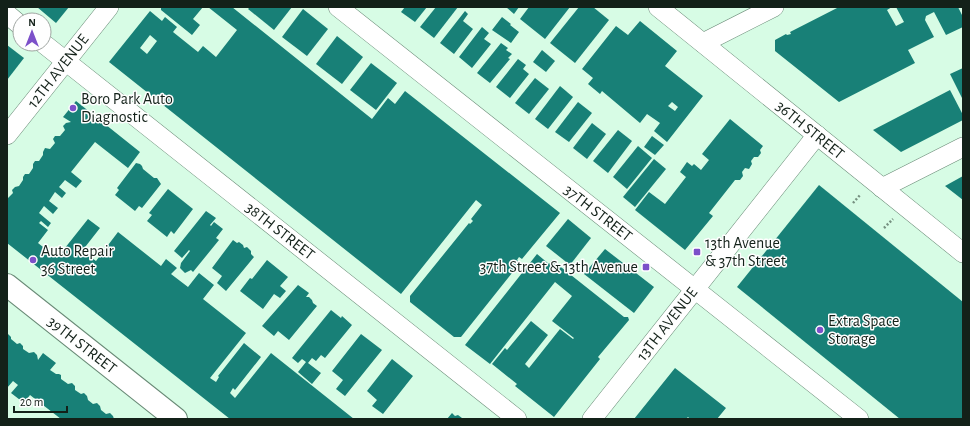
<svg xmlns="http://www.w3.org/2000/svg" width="970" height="426" font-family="'Alegreya Sans',sans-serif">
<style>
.building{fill:#188077;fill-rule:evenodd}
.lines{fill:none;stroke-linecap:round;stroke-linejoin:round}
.minor-casing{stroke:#698a76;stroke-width:20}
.secondary-casing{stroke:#698a76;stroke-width:24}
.path{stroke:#769080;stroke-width:2.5;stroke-dasharray:2 2;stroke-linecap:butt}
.minor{stroke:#fff;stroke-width:19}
.secondary{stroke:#fff;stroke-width:22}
.poi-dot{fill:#7c50c9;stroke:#fefefe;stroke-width:1.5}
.labels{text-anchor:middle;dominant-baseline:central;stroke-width:3;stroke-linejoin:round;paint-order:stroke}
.street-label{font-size:16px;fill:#132119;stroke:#fefefe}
.poi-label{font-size:16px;fill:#132119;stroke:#fefefe;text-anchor:start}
</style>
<rect width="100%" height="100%" fill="#d7fce5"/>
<g class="building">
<path d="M37 7H69L56 23Z"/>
<path d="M161 7H203L193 19 200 25 192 35 161 10Z"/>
<path d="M208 7H232L372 119 388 98 395 104 405 91 560 213 522 259 519 257 517 260 520 263 461 337H454L410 302V296L469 223 470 224 473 221 471 219 482 205 476 200 401 294 109 62 150 11 162 21 165 17 177 27 173 32 198 52 203 46 216 57 237 30ZM150 35 157 41 147 54 140 48Z"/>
<path d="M250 7H292L274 30 248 9Z"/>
<path d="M405 7H427L415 22 401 12Z"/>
<path d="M436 7H458L434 38 420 27Z"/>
<path d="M506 7H519L514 14Z"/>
<path d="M529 7H570L545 39 520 19Z"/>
<path d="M579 7H593L609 20 575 63 550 43Z"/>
<path d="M839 7H892L887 10 896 26 904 22 896 7H958L963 17V27L946 35 934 12 926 16 925 20 934 37 908 50 915 63 839 102 775 51V40L786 34 787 35 791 34 790 32Z"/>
<path d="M303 9 328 29 307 56 282 37Z"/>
<path d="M465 11 468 14 463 21 473 29 454 54 440 43Z"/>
<path d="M502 17 511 24 510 25 519 32 511 43 492 30Z"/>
<path d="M640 21 677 51 665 66 703 96 667 142 654 131 660 123 647 114 640 123 602 91 600 94 588 84 593 78 582 69 616 26 628 35ZM672 102 678 107 675 111 668 106Z"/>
<path d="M482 27 489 33 484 39 491 44 472 68 459 57Z"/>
<path d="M337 36 363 57 342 84 316 64Z"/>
<path d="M501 43 508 48 506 50 512 54 508 58 510 59 490 83 477 73Z"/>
<path d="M7 45 24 58 7 80Z"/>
<path d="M542 50 555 61 546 72 533 62Z"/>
<path d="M518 59 526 65 523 69 529 74 510 98 496 87Z"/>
<path d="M371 63 397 83 376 110 350 90Z"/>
<path d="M963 68V100L950 74Z"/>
<path d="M535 78 549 89 529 114 515 103Z"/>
<path d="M560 86 573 97 548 129 535 119Z"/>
<path d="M950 90 963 115V120L901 152 873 130Z"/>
<path d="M76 101 140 152 128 168 95 142 71 172 82 181 76 188 65 180 59 187 66 193 62 198 55 192 49 201 58 208 53 214 44 206 39 213 51 223 48 227 41 221 39 223 48 230 38 243 57 258 88 219 100 228 82 251 96 261 118 232 161 266 166 259 177 268 171 274 188 287 199 273 214 285 203 299 246 333 210 378 216 382 219 377 218 376 244 343 261 357 235 390 233 388 230 393 235 398 271 353 354 419H230L7 243V199L13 193 12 190 15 187 19 186 23 180V177L25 174H29L33 168V164L35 161H39L43 155V152L45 148 50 149 55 143 53 139 55 136H60L65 130 63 126 66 123 71 122 63 117Z"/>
<path d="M578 102 592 113 569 142 555 132Z"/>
<path d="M730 119 763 146 760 150 761 153 758 157H754L751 161 752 164 749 169 745 168 742 172 743 176 740 180H735L709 213 713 216 685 250 635 210 649 192 665 204 686 177 680 172 687 162 692 166 694 164 701 170 709 160 702 154Z"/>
<path d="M592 123 606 134 587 159 573 148Z"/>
<path d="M618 130 632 141 608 173 593 161Z"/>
<path d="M652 136 664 145 655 155 644 147Z"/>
<path d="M638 146 652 158 627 189 613 177Z"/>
<path d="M654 159 666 169 635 207 623 197Z"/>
<path d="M136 163 140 164 142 166 143 169 154 178H157L161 184 142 208 139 206 135 211 115 195 119 190 117 188Z"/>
<path d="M963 176V200L945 186Z"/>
<path d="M819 185 963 302V419H900L737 287Z"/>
<path d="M168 189 193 209 174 234 171 231 167 237 147 221 152 215 149 213Z"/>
<path d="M206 211 216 218 210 225 211 226 214 222 223 229 216 238 219 240 193 272 191 270 185 273 180 268 181 263 190 251 189 250 182 258 174 251Z"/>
<path d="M568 219 591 238 570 265 546 246Z"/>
<path d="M233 240 237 243 239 242 243 245 244 248 247 247 251 251V254L254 257 226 291 217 283 222 276 212 268Z"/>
<path d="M605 249 654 287 634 313 584 274Z"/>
<path d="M537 254 549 264 552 260 624 317H628L629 320 598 357 600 359 554 417 515 386 517 384 492 364 505 348 507 350 531 321 548 335 525 364 529 368 560 329 573 339 574 338 552 321 572 296 555 282 490 364 465 345Z"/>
<path d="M267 260 288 277 280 286 286 291 280 298 274 294 263 309 240 291 250 278 252 279Z"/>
<path d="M298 285 309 293 306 297H309L312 300 313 303 317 306 289 340 278 331 274 336 262 326Z"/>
<path d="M331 310 341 318 342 316 352 325 325 358 321 355 316 361 312 358 308 363 321 373 312 384 298 372 306 362 302 359 298 363 292 358Z"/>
<path d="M7 333 11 337V339L17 344 20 343 23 346V349L29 353 34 352 37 355 38 360 43 353 56 363 50 370 56 374H59L61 375V379L68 384 72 383 75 386V390L81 394 84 393 87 396 88 400 93 404 97 403 100 406 101 410 106 414 110 413 113 416 114 419H61L30 395 24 403 11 393 18 385 13 381 7 388Z"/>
<path d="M361 334 382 350 345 396 336 389 343 380 332 371Z"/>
<path d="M392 359 413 376 383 414 372 406 377 400 367 391Z"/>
<path d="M675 368 726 408 717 419H690L688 417 686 419H634Z"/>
<path d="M452 413 455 416 458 415 462 418 447 419Z"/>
</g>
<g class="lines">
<defs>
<g id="minor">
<path d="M338 7 859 419"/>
<path d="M658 7 963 253"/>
<path d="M7 14 20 25"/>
<path d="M703 43 774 7"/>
<path d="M44 44 517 419"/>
<path d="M7 135 109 7"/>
<path d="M882 188 963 147"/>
<path d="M592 419 817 135"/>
</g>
<path id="secondary" d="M7 285 176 419"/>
</defs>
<use href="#minor" class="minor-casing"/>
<use href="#secondary" class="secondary-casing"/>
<g class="path">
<path d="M853 203 861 194"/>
<path d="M884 228 893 219"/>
</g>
<use href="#minor" class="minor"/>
<use href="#secondary" class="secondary"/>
</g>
<g class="poi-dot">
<circle cx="73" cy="108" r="4"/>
<rect x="693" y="248" width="8" height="8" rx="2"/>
<circle cx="33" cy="260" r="4"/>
<rect x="642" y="263" width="8" height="8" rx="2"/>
<circle cx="820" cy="330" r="4"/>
</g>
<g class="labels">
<g class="street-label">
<text transform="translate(58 71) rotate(-52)">12TH AVENUE</text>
<text transform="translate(810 130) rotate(39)">36TH STREET</text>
<text transform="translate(598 213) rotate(38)">37TH STREET</text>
<text transform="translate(280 231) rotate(38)">38TH STREET</text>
<text transform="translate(667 324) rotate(-52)">13TH AVENUE</text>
<text transform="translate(82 345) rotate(38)">39TH STREET</text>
</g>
<g class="poi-label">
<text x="81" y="99">Boro Park Auto<tspan x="81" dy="18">Diagnostic</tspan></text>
<text x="705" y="243">13th Avenue<tspan x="705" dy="18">&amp; 37th Street</tspan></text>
<text x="41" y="251">Auto Repair<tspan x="41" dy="18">36 Street</tspan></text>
<text x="638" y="267" text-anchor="end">37th Street &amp; 13th Avenue</text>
<text x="828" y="321">Extra Space<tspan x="828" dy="18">Storage</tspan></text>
</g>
</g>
<rect width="970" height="426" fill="none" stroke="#132119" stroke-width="16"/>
<g transform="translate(32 32)"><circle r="19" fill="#fefefe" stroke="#a0a6a2"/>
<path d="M0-3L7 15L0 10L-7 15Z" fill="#7c50c9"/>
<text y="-6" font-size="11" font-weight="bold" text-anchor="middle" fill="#132119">N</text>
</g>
<path d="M14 406v6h53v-6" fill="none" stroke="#132119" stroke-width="2"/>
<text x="20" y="406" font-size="12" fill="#132119" stroke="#fefefe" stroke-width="3" paint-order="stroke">20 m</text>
</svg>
